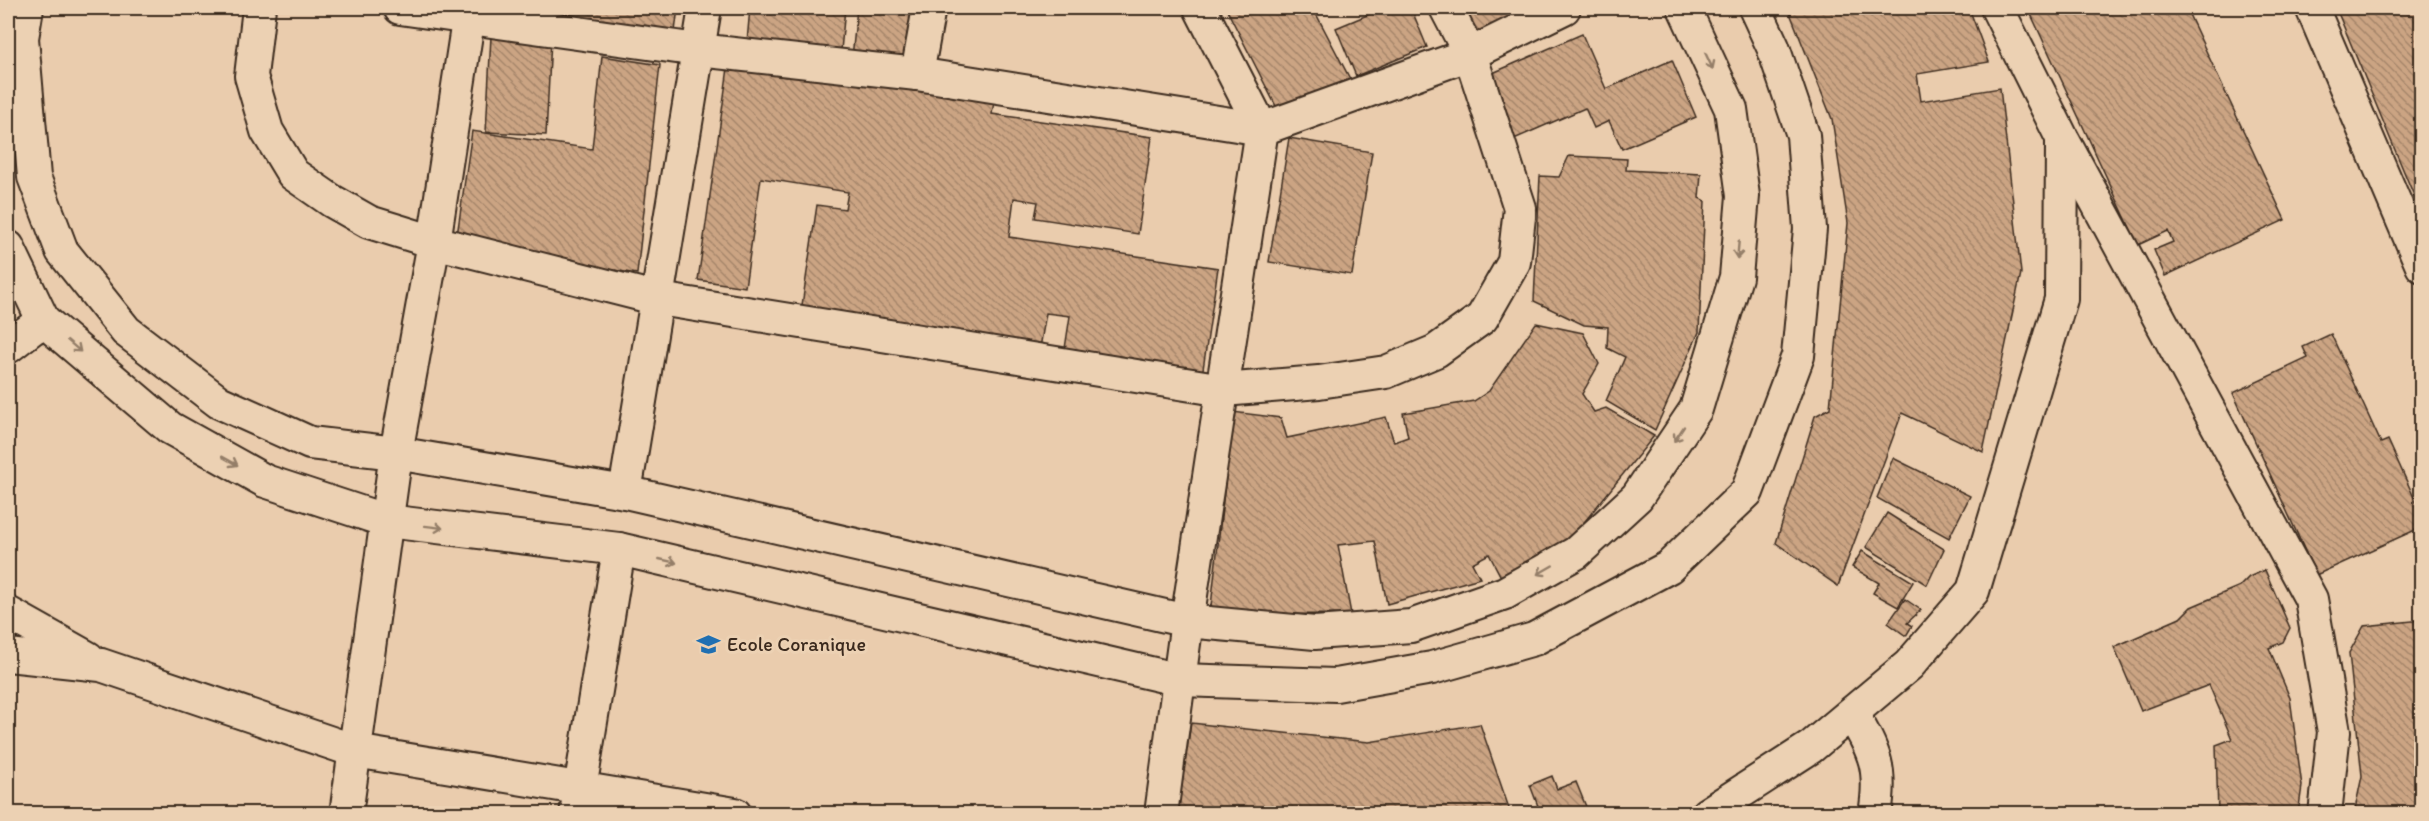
<svg xmlns="http://www.w3.org/2000/svg" width="2429" height="821" font-family="Itim,sans-serif">
<style>
.building{fill:url(#building-back-hatch);stroke:#3b2a1e;stroke-width:1.5}
.lines{fill:none;stroke-linecap:round;stroke-linejoin:round}
.street-casing{stroke:#3b2a1e;stroke-width:36}
.street{stroke:#ecd1b3;stroke-width:32}
.oneway{stroke:#947e68}
.labels{text-anchor:middle;dominant-baseline:central;stroke-width:6;stroke-linejoin:round;paint-order:stroke}
.poi-label{font-size:20px;fill:#3b2a1e;stroke:#ecd1b3;text-anchor:start}
</style>
<defs>
<pattern id="building-back-hatch" width="6" height="6" patternUnits="userSpaceOnUse" patternTransform="scale(1.5)"><rect width="6" height="6" fill="#cba483"/><path d="M-1 5l2 2M0 0l6 6M5-1l2 2" fill="none" stroke="#a6866b"/></pattern>
</defs>
<rect width="100%" height="100%" fill="#eaccad"/>
<filter id="ink" filterUnits="userSpaceOnUse"><feTurbulence type="fractalNoise" baseFrequency=".0167" numOctaves="2"/><feDisplacementMap in="SourceGraphic" scale="12" xChannelSelector="R" yChannelSelector="G"/><feConvolveMatrix kernelMatrix="1 2 1 2 8 2 1 2 1" color-interpolation-filters="sRGB"/></filter>
<g filter="url(#ink)">
<g class="building">
<path d="M499 8H678L674 39Z"/>
<path d="M750 8H845L840 61 747 42Z"/>
<path d="M857 8H916L911 64 852 58Z"/>
<path d="M1226 8H1313L1350 79 1280 114Z"/>
<path d="M1384 8H1411L1427 47 1356 76 1336 28Z"/>
<path d="M1456 8H1534L1472 39Z"/>
<path d="M1788 8H1969L1989 62 1917 74 1921 101 2000 88 2021 273 1983 452 1902 413 1838 586 1776 543 1815 416 1830 408 1848 223 1832 119Z"/>
<path d="M2028 8H2186L2285 220 2165 276 2154 250 2173 242 2168 231 2138 245Z"/>
<path d="M2336 8H2422V215Z"/>
<path d="M1582 34 1606 89 1672 60 1696 117 1622 149 1609 121 1594 128 1585 108 1514 139 1486 76Z"/>
<path d="M491 36 551 39 546 135 486 132Z"/>
<path d="M602 56 660 65 637 274 456 243 472 131 592 149Z"/>
<path d="M728 68 786 77 787 70 994 101 992 114 1152 137 1138 234 1035 218 1038 202 1014 198 1009 237 1218 268 1202 376 1064 355 1070 316 1046 313 1040 348 801 312 817 205 845 209 848 192 761 178 745 287 698 280Z"/>
<path d="M1289 138 1372 152 1352 275 1269 262Z"/>
<path d="M1569 156 1627 159 1626 170 1701 174 1699 198 1705 201 1699 332 1655 430 1606 401 1625 357 1607 348 1608 327 1584 325 1534 301 1540 176 1559 177Z"/>
<path d="M1536 323 1583 333 1599 364 1582 394 1594 412 1606 408 1654 436 1560 552 1501 577 1489 554 1472 563 1480 578 1387 604 1375 541 1338 545 1351 614 1210 615 1233 412 1281 418 1287 438 1386 417 1394 442 1408 437 1403 413 1474 401 1489 391Z"/>
<path d="M2331 334 2381 443 2388 440 2422 515V527L2316 575 2233 393 2308 358 2303 347Z"/>
<path d="M1893 458 1970 496 1949 538 1877 498Z"/>
<path d="M1887 513 1944 549 1927 585 1866 547Z"/>
<path d="M1862 551 1913 582 1898 607 1873 593 1879 583 1852 567Z"/>
<path d="M2265 570 2290 628 2283 642 2269 648 2290 698 2302 786 2298 814H2218L2216 745 2232 739 2209 685 2141 711 2114 647 2180 618 2191 607 2240 586 2249 577Z"/>
<path d="M1905 599 1921 610 1907 623 1912 626 1906 636 1888 623Z"/>
<path d="M2422 620V814H2354L2362 776 2349 653 2364 626Z"/>
<path d="M1191 723 1369 742 1480 724 1511 814H1177Z"/>
<path d="M1552 776 1557 789 1576 782 1589 814H1513L1538 806 1530 785Z"/>
</g>
<g class="lines">
<defs>
<g id="street">
<path d="M27 8 22 38 34 177 62 251 126 331 219 402 310 443 396 453 625 492 1187 621 1315 633 1411 626 1505 593 1576 553 1637 497 1696 409 1736 277 1743 196 1731 109 1684 8"/>
<path d="M259 8 251 76 267 131 293 174 332 201 369 222 434 242 396 453 346 814"/>
<path d="M400 8 698 50 917 74 1262 129 1470 54 1564 8"/>
<path d="M470 8 434 242 659 299 1223 390 1319 382 1386 372 1436 351 1482 318 1514 262 1520 208 1470 54 1446 8"/>
<path d="M1997 8 2062 138 2311 599 2334 732 2325 814"/>
<path d="M2312 8 2422 266"/>
<path d="M917 74 929 8"/>
<path d="M8 247 43 320 170 428 265 481 387 521 619 549 1180 680 1336 685 1432 668 1534 639 1669 567 1747 492 1798 356 1810 229 1803 135 1773 47 1755 8"/>
<path d="M8 347 43 320"/>
<path d="M625 492 705 8"/>
<path d="M8 613 88 658"/>
<path d="M8 655 101 665 355 751 735 814"/>
<path d="M1852 713C1874 752 1883 767 1875 814"/>
<path d="M576 814 619 549"/>
<path d="M1161 814 1187 621 1262 129 1200 8"/>
<path d="M1707 814 1811 747 1909 665 1973 591 2061 299 2062 142"/>
</g>
</defs>
<use href="#street" class="street-casing"/>
<use href="#street" class="street"/>
</g>
<defs><path id="oneway-shaft" d="M-6 0H5M1.5-3L5.5 0L1.5 3" fill="none" stroke-width="1.6" stroke-linecap="round" stroke-linejoin="round" transform="scale(1.5)"/></defs>
<g class="oneway">
<use href="#oneway-shaft" transform="translate(1709 61) rotate(65)"/>
<use href="#oneway-shaft" transform="translate(1738 250) rotate(95)"/>
<use href="#oneway-shaft" transform="translate(74 346) rotate(41)"/>
<use href="#oneway-shaft" transform="translate(1679 434) rotate(124)"/>
<use href="#oneway-shaft" transform="translate(230 461) rotate(29)"/>
<use href="#oneway-shaft" transform="translate(434 527) rotate(7)"/>
<use href="#oneway-shaft" transform="translate(668 561) rotate(13)"/>
<use href="#oneway-shaft" transform="translate(1545 570) rotate(150)"/>
</g>
</g>
<defs>
<symbol id="school-bare" viewBox="-9 -9 18 18"><path d="M0-5L7-2L0 1L-7-2ZM-4 1L0 2.5L4 1V4Q0 6-4 4Z" fill="#1f6fb2" stroke="#ecd1b3" stroke-width="2.5" paint-order="stroke"/></symbol>
</defs>
<g fill-rule="evenodd">
<use href="#school-bare" x="692" y="628" width="33" height="33"/>
</g>
<g class="labels">
<g class="poi-label">
<text x="727" y="644">Ecole Coranique</text>
</g>
</g>
<rect width="2429" height="821" fill="none" stroke="#ecd1b3" stroke-width="30"/>
<rect x="15" y="15" width="2399" height="791" fill="none" stroke="#3b2a1e" stroke-width="2" filter="url(#ink)"/>
</svg>
